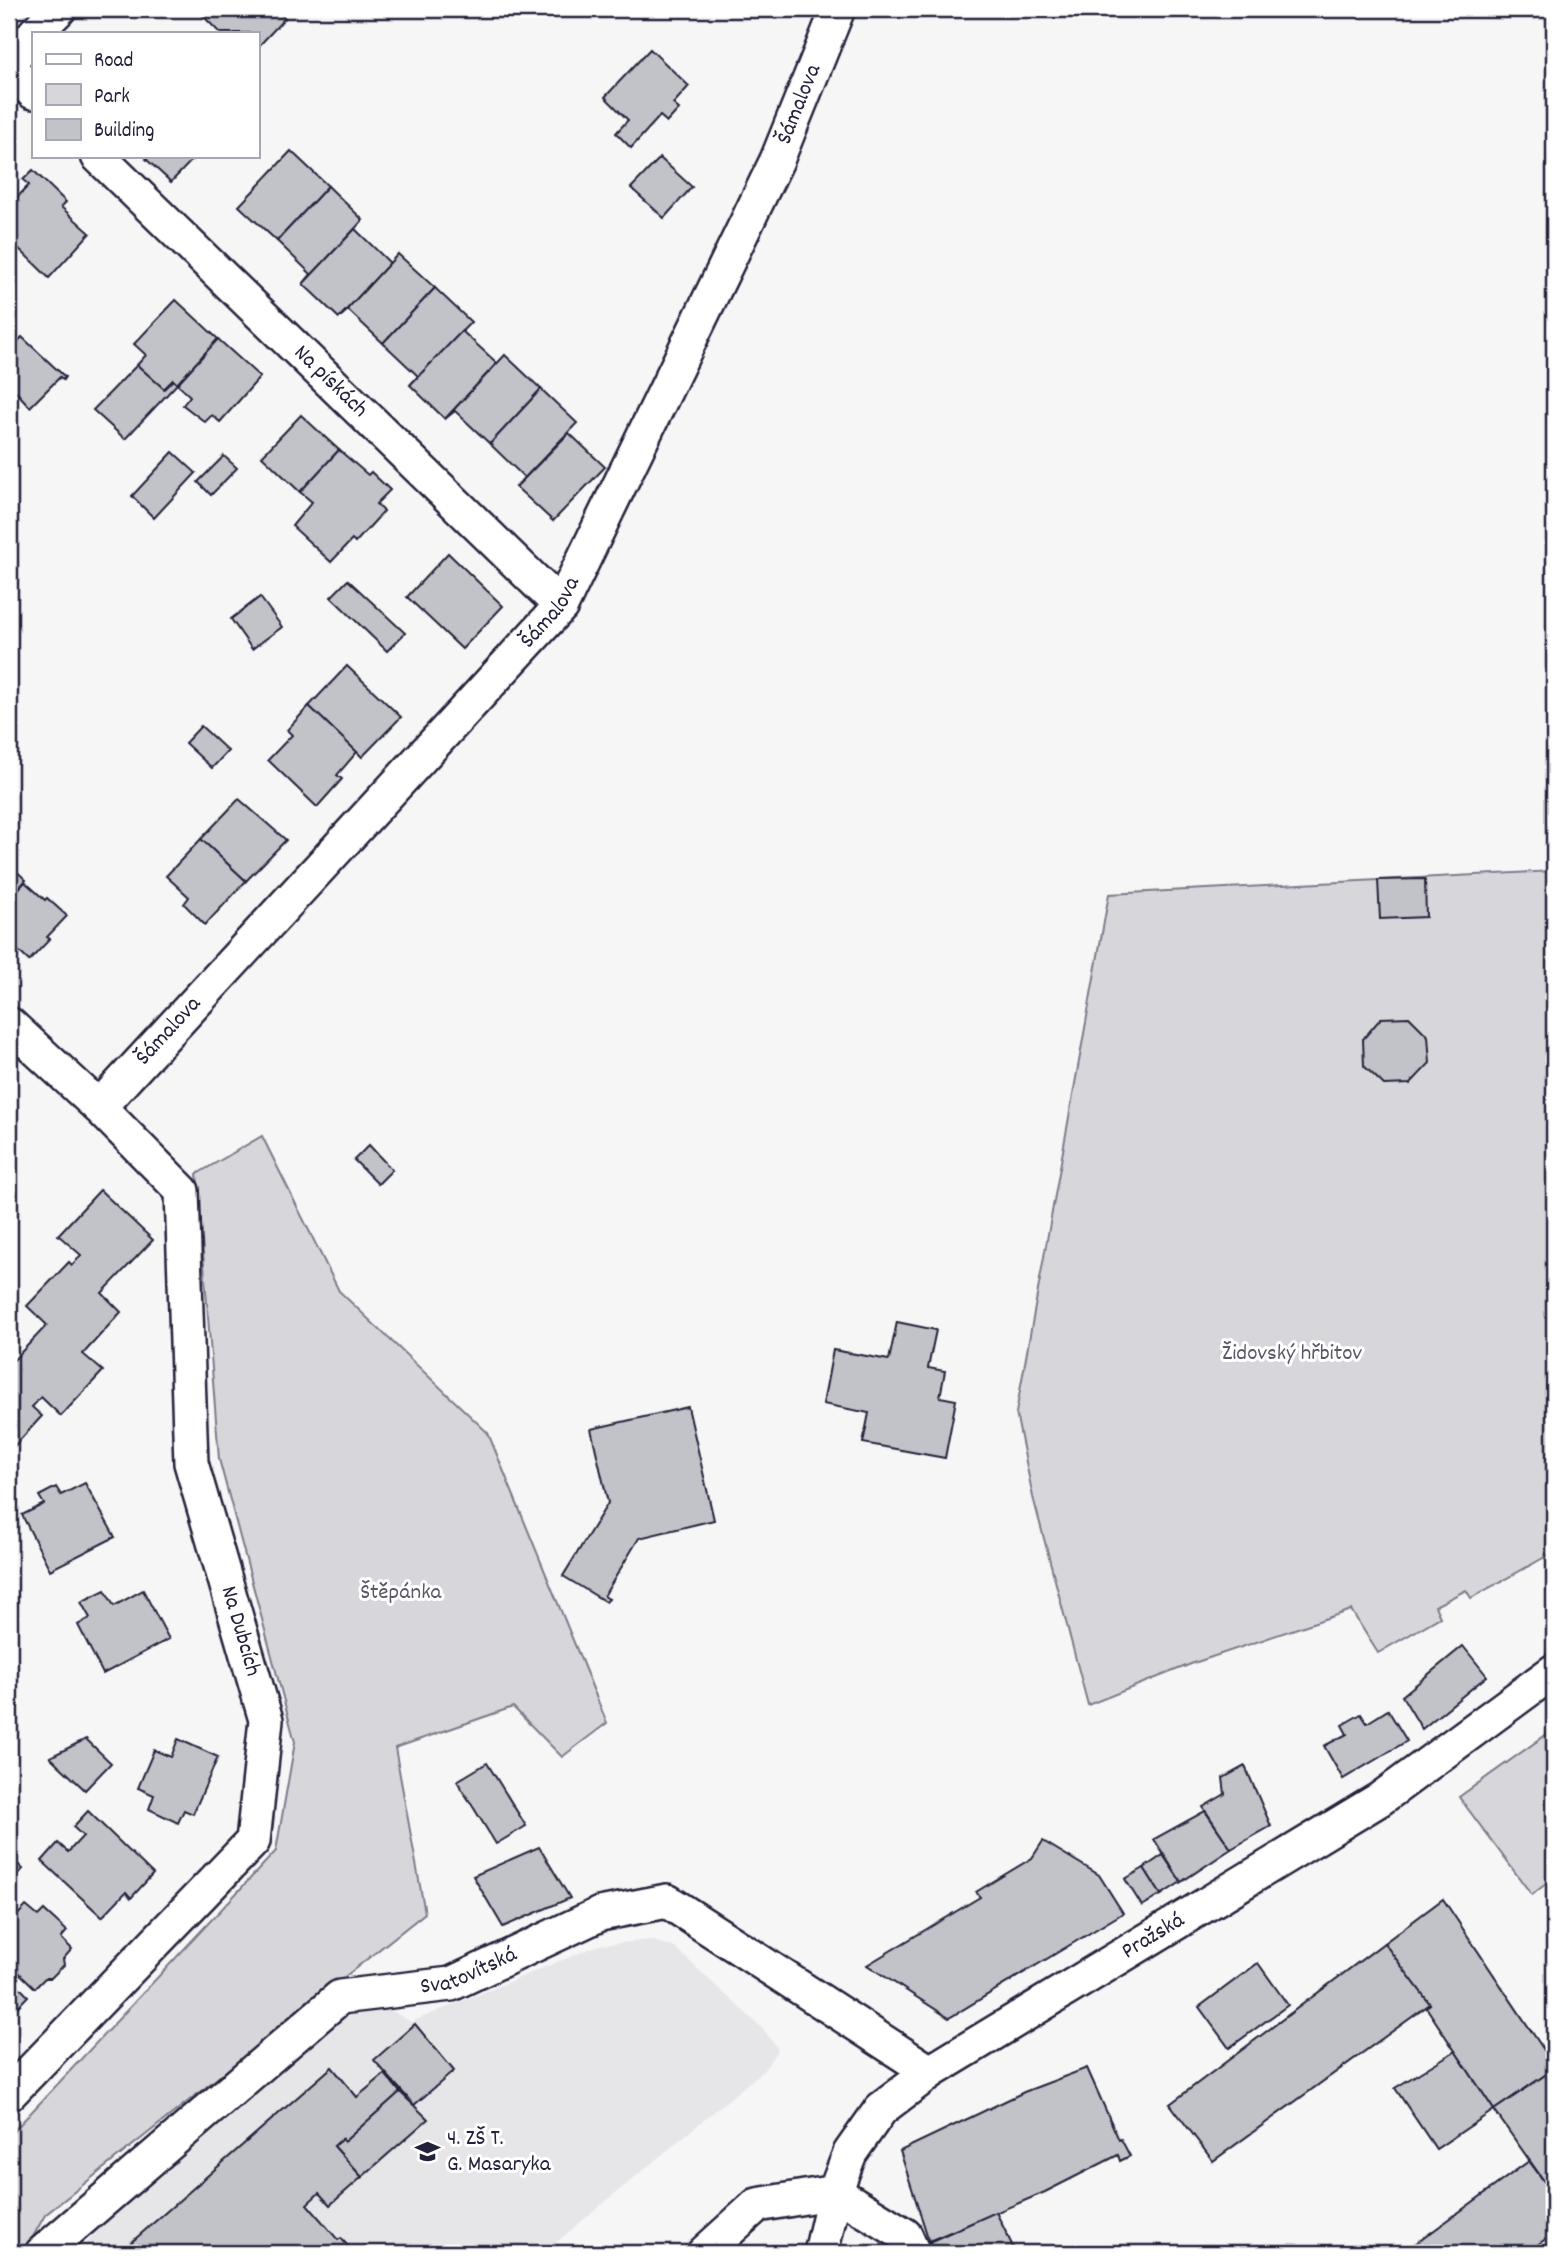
<svg xmlns="http://www.w3.org/2000/svg" width="1563" height="2262" font-family="Dekko,sans-serif">
<style>
.built{fill:#e6e6e9}
.green{fill:#d7d7db;stroke:#7c7c8b;stroke-width:2}
.building{fill:#c2c2c9;stroke:#22223b;stroke-width:2}
.lines{fill:none;stroke-linecap:round;stroke-linejoin:round}
.minor-casing{stroke:#22223b;stroke-width:38}
.minor{stroke:#fff;stroke-width:33}
.labels{text-anchor:middle;dominant-baseline:central;stroke-width:6;stroke-linejoin:round;paint-order:stroke}
.street-label{font-size:23px;fill:#22223b;stroke:#fff}
.park-label{font-size:23px;fill:#58586b;stroke:#fff}
.poi-label{font-size:23px;fill:#22223b;stroke:#fff;text-anchor:start}
</style>
<rect width="100%" height="100%" fill="#f6f6f7"/>
<filter id="ink" filterUnits="userSpaceOnUse"><feTurbulence type="fractalNoise" baseFrequency=".0143" numOctaves="2"/><feDisplacementMap in="SourceGraphic" scale="14" xChannelSelector="R" yChannelSelector="G"/><feConvolveMatrix kernelMatrix="1 2 1 2 8 2 1 2 1" color-interpolation-filters="sRGB"/></filter>
<g filter="url(#ink)">
<path class="built" d="M651 1940 675 1948 763 2029 778 2049 764 2070 553 2245 533 2253H80L94 2233 368 1996 411 2022 599 1945Z"/>
<g class="green">
<path d="M1554 871V1552L1471 1598 1466 1590 1435 1606 1440 1617 1378 1653 1351 1610 1191 1664 1088 1705 1033 1497 1016 1413 1109 894Z"/>
<path d="M262 1136 339 1291 488 1433 607 1723 562 1757 513 1707 395 1748 425 1913 45 2215 24 2253H9V2136L276 1851 295 1742 219 1459 197 1174Z"/>
<path d="M1554 1729V1877L1532 1895 1459 1797Z"/>
</g>
<g class="building">
<path d="M202 9H281L278 12 285 18 257 48V33H220L199 12Z"/>
<path d="M650 49 689 86 673 104 679 109 667 122 660 116 631 148 616 133 628 120 605 97Z"/>
<path d="M291 151 328 186 277 241 239 206Z"/>
<path d="M149 156H196L171 182 146 159Z"/>
<path d="M660 158 692 187 664 218 631 188Z"/>
<path d="M33 170 66 202 61 207 90 233 49 278 9 239V206L29 185 23 180Z"/>
<path d="M328 186 363 220 303 284 311 274 277 241Z"/>
<path d="M355 229 390 263 339 318 303 284Z"/>
<path d="M398 254 435 288 383 343 348 310 339 318Z"/>
<path d="M435 288 471 322 410 385 418 376 383 343Z"/>
<path d="M176 300 218 339 177 384 173 380 164 389 137 365 146 355 134 344Z"/>
<path d="M462 331 497 363 445 419 410 385Z"/>
<path d="M22 337 65 377 63 380 60 377 30 407 9 384V351Z"/>
<path d="M218 339 260 377 220 422 212 415 205 422 183 405 190 396 177 384Z"/>
<path d="M505 355 541 389 490 444 455 411 445 419Z"/>
<path d="M137 365 164 389 173 380 177 384 125 439 93 410Z"/>
<path d="M541 389 577 423 516 487 524 477 490 444Z"/>
<path d="M301 415 339 450 300 492 262 456Z"/>
<path d="M569 433 605 467 553 521 516 487Z"/>
<path d="M339 450 368 475 371 472 390 490 376 504 384 511 355 543 352 540 331 562 292 526 312 502 300 492Z"/>
<path d="M173 452 196 473 154 518 132 496Z"/>
<path d="M224 456 237 468 211 495 198 482Z"/>
<path d="M448 553 503 606 462 649 407 597Z"/>
<path d="M348 580 405 633 387 651 331 597Z"/>
<path d="M260 597 282 627 252 649 231 619Z"/>
<path d="M347 666 401 717 362 757 309 706Z"/>
<path d="M309 706 357 752 337 775 342 779 317 807 268 760 292 735 287 730Z"/>
<path d="M201 726 228 751 212 768 185 743Z"/>
<path d="M239 799 286 840 246 881 201 839Z"/>
<path d="M201 839 246 881 205 925 184 904 189 897 166 876Z"/>
<path d="M9 864 26 880 9 899Z"/>
<path d="M1425 879 1426 917 1380 919 1378 880Z"/>
<path d="M25 882 45 900 47 898 67 916 47 937 50 939 29 961 9 942V899Z"/>
<path d="M1409 1017 1428 1036 1430 1063 1410 1084 1384 1085 1364 1066 1363 1039 1381 1018Z"/>
<path d="M369 1145 392 1170 378 1184 354 1160Z"/>
<path d="M100 1190 153 1240 102 1293 121 1312 83 1354 103 1371 61 1416 41 1397 32 1407 42 1416 9 1452V1372L11 1369 9 1365 47 1325 27 1306 69 1262 72 1265 81 1255 58 1235Z"/>
<path d="M897 1322 936 1330 928 1368 945 1371 940 1397 956 1400 945 1458 863 1443 869 1413 823 1404 833 1350 889 1360Z"/>
<path d="M688 1407 714 1520 639 1538 604 1596 609 1599 606 1602 563 1576 608 1503 591 1429Z"/>
<path d="M85 1483 115 1537 50 1570 22 1515 44 1504 39 1496 56 1487 61 1495Z"/>
<path d="M105 1590 114 1606 143 1590 169 1639 103 1674 78 1625 90 1618 81 1602Z"/>
<path d="M1463 1646 1487 1676 1422 1729 1402 1696Z"/>
<path d="M1388 1710 1407 1741 1343 1779 1324 1746 1347 1734 1342 1725 1361 1714 1367 1723Z"/>
<path d="M86 1739 111 1763 85 1790 50 1757Z"/>
<path d="M178 1739 218 1757 193 1814 184 1810 178 1823 149 1809 154 1795 138 1788 154 1750 171 1757Z"/>
<path d="M487 1763 526 1826 496 1844 457 1781Z"/>
<path d="M1245 1766 1271 1826 1231 1849 1203 1807 1225 1794 1223 1778Z"/>
<path d="M88 1811 153 1874 131 1898 126 1892 102 1917 42 1861 58 1843 68 1852 83 1836 73 1827Z"/>
<path d="M1205 1811 1231 1849 1181 1882 1154 1839Z"/>
<path d="M1043 1841 1099 1875 1123 1913 949 2018 867 1965 980 1897 976 1892 1032 1858Z"/>
<path d="M539 1847 570 1898 503 1927 473 1876Z"/>
<path d="M1163 1855 1181 1882 1161 1895 1144 1868Z"/>
<path d="M9 1856 23 1869 9 1885Z"/>
<path d="M1144 1868 1161 1895 1142 1906 1125 1879Z"/>
<path d="M1443 1899 1554 2065V2069L1494 2110 1426 2007 1430 2004 1384 1943Z"/>
<path d="M26 1906 38 1916 44 1910 67 1931 61 1938 72 1949 63 1959 64 1965 51 1978H45L35 1988 9 1963V1924Z"/>
<path d="M1384 1943 1430 2004 1213 2161 1170 2104Z"/>
<path d="M1258 1963 1288 2005 1229 2048 1199 2007Z"/>
<path d="M9 1977 28 1996 9 2016Z"/>
<path d="M415 2024 454 2071 414 2105 374 2060Z"/>
<path d="M1455 2051 1494 2110 1436 2149 1395 2088Z"/>
<path d="M332 2067 357 2097 385 2074 400 2092 344 2142 342 2139 334 2146 362 2177 330 2205 319 2193 307 2204 338 2240 341 2238 354 2253H256L254 2251 251 2253H119Z"/>
<path d="M1087 2068 1119 2140 1121 2139 1130 2156 1120 2161 1118 2155 1045 2192 929 2241 900 2151 1024 2092Z"/>
<path d="M1554 2069V2195L1494 2110Z"/>
<path d="M400 2092 428 2119 362 2177 334 2146 342 2139 344 2142Z"/>
<path d="M1529 2161 1554 2195V2233L1526 2253H1403Z"/>
<path d="M996 2212 1016 2253H935L929 2242Z"/>
</g>
<g class="lines">
<defs>
<g id="minor">
<path d="M35 33 59 9"/>
<path d="M9 61 33 36"/>
<path d="M9 68 33 92"/>
<path id="s1" d="M98 156 561 606"/>
<path id="s2" d="M9 1024 99 1107 182 1191 191 1463 266 1720 253 1841 9 2094"/>
<path id="s3" d="M99 1107 561 606 777 160 838 9"/>
<path d="M835 2192 905 2235 913 2253"/>
<path id="s4" d="M42 2253 340 1997 451 1984 600 1914 667 1901 930 2072"/>
<path d="M704 2253 757 2205 835 2192"/>
<path id="s5" d="M821 2253 835 2192 850 2153 881 2109 930 2072 1380 1799 1554 1671"/>
</g>
</defs>
<use href="#minor" class="minor-casing"/>
<use href="#minor" class="minor"/>
</g>
</g>
<defs>
<symbol id="school-bare" viewBox="-9 -9 18 18"><path d="M0-5L7-2L0 1L-7-2ZM-4 1L0 2.5L4 1V4Q0 6-4 4Z" fill="#22223b" stroke="#fff" stroke-width="2.5" paint-order="stroke"/></symbol>
</defs>
<g fill-rule="evenodd">
<use href="#school-bare" x="410" y="2134" width="35" height="35"/>
</g>
<g class="labels">
<g class="street-label">
<text stroke="none"><textPath href="#s3" startOffset="1237">Šámalova</textPath></text>
<text stroke="none"><textPath href="#s1" startOffset="324">Na pískách</textPath></text>
<text stroke="none"><textPath href="#s3" startOffset="670">Šámalova</textPath></text>
<text stroke="none"><textPath href="#s3" startOffset="103">Šámalova</textPath></text>
<text stroke="none"><textPath href="#s2" startOffset="688">Na Dubcích</textPath></text>
<text stroke="none"><textPath href="#s5" startOffset="481">Pražská</textPath></text>
<text stroke="none"><textPath href="#s4" startOffset="525">Svatovítská</textPath></text>
</g>
<g class="park-label">
<text x="1292" y="1354">Židovský hřbitov</text>
<text x="401" y="1593">Štěpánka</text>
</g>
<g class="poi-label">
<text x="447" y="2139">4. ZŠ T.<tspan x="447" dy="26">G. Masaryka</tspan></text>
</g>
</g>
<rect width="1563" height="2262" fill="none" stroke="#fff" stroke-width="35"/>
<rect x="18" y="18" width="1528" height="2227" fill="none" stroke="#22223b" stroke-width="2.5" filter="url(#ink)"/>
<rect x="32" y="32" width="228" height="126" fill="#ffffff" stroke="#a7a7b1" stroke-width="2"/>
<rect x="46" y="54" width="35" height="10" fill="#ffffff" stroke="#a7a7b1" stroke-width="2"/>
<text x="94" y="66" font-size="21" fill="#22223b">Road</text>
<rect x="46" y="84" width="35" height="21" fill="#d7d7db" stroke="#a7a7b1" stroke-width="2"/>
<text x="94" y="102" font-size="21" fill="#22223b">Park</text>
<rect x="46" y="119" width="35" height="21" fill="#c2c2c9" stroke="#a7a7b1" stroke-width="2"/>
<text x="94" y="136" font-size="21" fill="#22223b">Building</text>
</svg>
